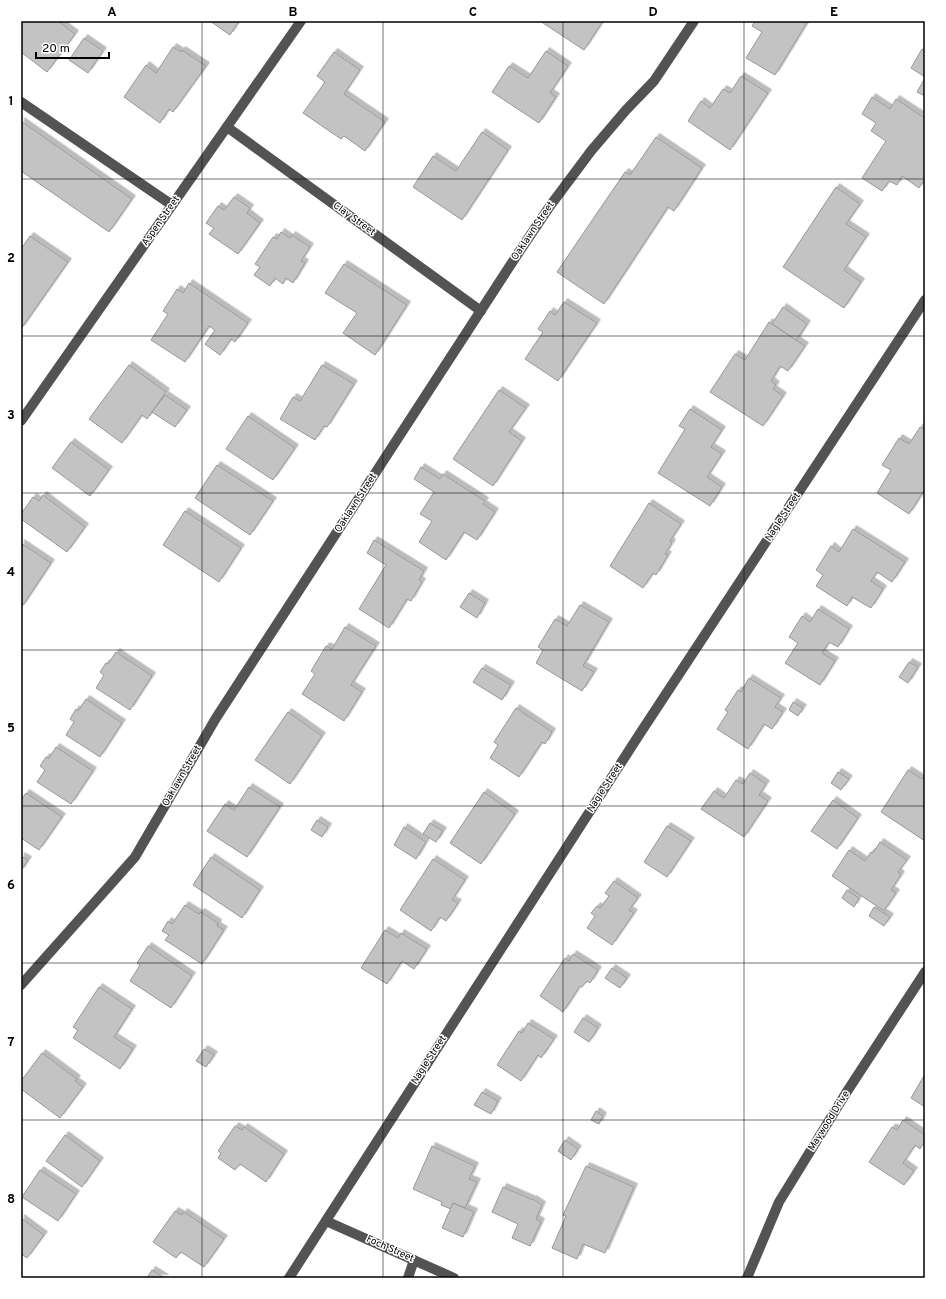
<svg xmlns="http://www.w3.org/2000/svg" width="946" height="1299" font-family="Overpass,sans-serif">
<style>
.building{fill:#c3c3c3;stroke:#979797;filter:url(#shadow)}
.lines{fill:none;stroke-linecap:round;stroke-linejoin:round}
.minor{stroke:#535353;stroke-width:10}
.grid{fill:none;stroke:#000;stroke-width:1;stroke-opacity:0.55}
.labels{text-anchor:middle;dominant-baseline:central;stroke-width:3;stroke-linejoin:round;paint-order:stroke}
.street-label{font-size:10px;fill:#000;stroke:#fff}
.neatline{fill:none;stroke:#000;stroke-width:1.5}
.grid-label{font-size:13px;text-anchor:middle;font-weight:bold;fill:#000}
</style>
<defs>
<filter id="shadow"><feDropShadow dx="3.5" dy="-3.5" stdDeviation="0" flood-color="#0004"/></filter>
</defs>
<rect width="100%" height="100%" fill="#fff"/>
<g class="building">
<path d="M21 21H58L75 34 47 72 21 52Z"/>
<path d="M210 21H239L230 35Z"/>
<path d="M540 21H603L584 50Z"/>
<path d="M755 21H808L775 75 746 58 762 32 752 26Z"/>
<path d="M84 38 103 51 88 73 69 60Z"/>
<path d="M173 47 181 52 182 50 206 66 173 112 169 109 160 123 124 97 146 65 156 73Z"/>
<path d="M922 49 925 51V77L911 68Z"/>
<path d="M546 51 568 66 550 93 556 97 539 123 492 92 509 66 528 78Z"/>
<path d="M334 52 360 70 344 94 385 122 365 151 344 136 341 139 303 113 325 82 317 76Z"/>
<path d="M741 76 768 93 730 150 688 121 701 101 710 108 723 89 730 93Z"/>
<path d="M925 78V96L917 92Z"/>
<path d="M872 97 890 109 896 99 925 118V179L919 188 902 176 897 185 889 181 882 191 862 178 886 141 871 131 876 123 862 114Z"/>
<path d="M21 121 132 199 109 232 21 171Z"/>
<path d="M482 132 508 150 462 220 413 187 433 156 456 171Z"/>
<path d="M656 137 702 168 674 211 668 207 604 304 557 272 625 172 630 175Z"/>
<path d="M836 187 860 204 846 224 866 237 844 270 861 282 844 308 783 267Z"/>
<path d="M234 197 250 208 247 213 260 223 238 254 209 234 214 228 206 223 218 206 224 210Z"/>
<path d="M281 232 290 238 292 235 310 247 301 261 305 263 293 283 286 278 283 284 275 278 270 286 254 275 260 267 255 264 273 237 277 239Z"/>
<path d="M30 236 68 262 21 329V249Z"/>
<path d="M344 264 407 305 375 355 343 333 357 313 325 293Z"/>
<path d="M189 283 248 323 235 342 231 339 220 355 205 344 215 330 209 326 185 362 151 340 168 314 163 311 177 289 183 293Z"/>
<path d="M564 302 597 323 558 381 525 359 543 332 538 329 550 311 555 315Z"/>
<path d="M783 307 807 324 796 341 772 324Z"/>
<path d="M769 322 805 346 788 371 780 366 771 381 776 385 773 389 783 396 763 426 710 392 735 354 745 360Z"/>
<path d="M129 365 166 392 147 419 142 415 122 443 89 419Z"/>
<path d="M322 365 354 384 327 427 324 426 315 440 280 419 293 397 300 401Z"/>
<path d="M499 390 526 408 509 432 522 441 493 486 453 459Z"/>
<path d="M165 395 187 410 175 427 152 412Z"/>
<path d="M690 409 722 430 711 447 722 454 707 477 722 487 710 506 658 473 685 429 679 426Z"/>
<path d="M248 416 295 448 273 480 226 449Z"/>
<path d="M920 427 925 430V489L909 514 877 493 891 470 882 465 899 438 909 444Z"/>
<path d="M71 442 109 470 90 496 52 468Z"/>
<path d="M217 465 273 501 250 535 195 498Z"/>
<path d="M421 467 440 479 443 474 485 501 483 504 495 512 477 540 464 532 446 560 419 542 432 521 420 514 434 492 414 479Z"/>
<path d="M43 495 85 527 67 552 21 519V514L33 497 39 501Z"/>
<path d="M649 503 681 524 670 541 672 543 665 554 668 555 656 575 653 573 643 588 610 566Z"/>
<path d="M185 511 241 548 219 582 163 545Z"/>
<path d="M853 529 905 562 892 582 877 572 871 581 883 589 871 608 852 597 847 606 816 586 823 575 816 570 831 546 839 552Z"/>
<path d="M374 540 424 571 419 580 422 582 411 601 407 599 389 628 359 609 386 565 367 553Z"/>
<path d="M21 543 51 563 21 608Z"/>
<path d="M469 593 485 603 477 618 460 607Z"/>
<path d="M580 605 609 622 583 666 594 672 582 691 536 663 543 650 538 647 555 619 567 626Z"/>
<path d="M818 609 849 629 838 647 829 642 822 653 835 661 820 685 785 663 798 643 789 637 802 616 810 622Z"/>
<path d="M345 627 376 646 351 685 362 692 344 721 302 694 315 674 311 671 326 646 332 649Z"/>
<path d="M116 652 152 676 130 710 96 688 104 675 100 672 106 663 108 664Z"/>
<path d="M909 662 918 667 908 683 899 677Z"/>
<path d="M482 668 511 685 502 700 473 682Z"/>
<path d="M749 678 781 698 775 707 783 712 772 729 764 724 748 749 717 729 728 712 725 710 738 690 741 692Z"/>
<path d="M86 699 122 723 100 757 66 735 74 722 70 719 76 709 78 711Z"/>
<path d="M793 702 803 708 798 716 789 710Z"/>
<path d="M516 708 552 732 545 744 542 742 519 777 490 758 498 745 494 742Z"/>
<path d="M288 712 322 736 290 784 255 760Z"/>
<path d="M56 747 93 771 71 804 37 782 45 770 40 766 46 757 49 758Z"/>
<path d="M908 770 922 779 925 774V841L881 812Z"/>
<path d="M838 772 849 779 841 790 831 783Z"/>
<path d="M750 773 766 784 759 795 768 801 744 837 701 809 714 791 724 798 736 780 743 784Z"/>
<path d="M249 787 280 807 247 857 207 831 225 804 234 810Z"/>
<path d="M484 792 515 814 481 864 450 843Z"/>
<path d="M26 793 62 817 39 850 21 838V800Z"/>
<path d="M833 800 858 818 837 849 811 831Z"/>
<path d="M317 820 328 827 322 837 311 830Z"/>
<path d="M430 823 443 831 436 842 423 834Z"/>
<path d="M667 826 691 841 667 877 644 862Z"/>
<path d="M404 827 426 842 416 859 394 845Z"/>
<path d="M880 842 907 860 898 872 901 875 891 890 896 893 884 911 832 876 849 850 865 861 871 852 873 853Z"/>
<path d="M21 856 28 860 21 871Z"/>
<path d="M211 857 260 890 242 918 193 885Z"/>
<path d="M433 859 465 880 452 900 458 903 446 921 440 917 431 931 400 910Z"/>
<path d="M614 881 638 898 629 910 634 913 612 945 587 928 595 916 591 913 597 906 600 908 609 896 605 893Z"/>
<path d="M847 890 859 898 854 907 842 898Z"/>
<path d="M185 905 199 914 201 912 218 923 217 926 224 930 202 964 165 940 169 935 162 931 168 921 172 924Z"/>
<path d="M874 907 890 917 884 926 869 916Z"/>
<path d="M385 930 398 938 401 933 427 949 414 969 402 961 387 984 361 968Z"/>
<path d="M148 946 192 976 171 1008 130 981 140 965 137 963Z"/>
<path d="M573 954 598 970 590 983 587 981 582 987 580 986 563 1012 540 996 565 958 569 961Z"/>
<path d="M612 968 627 978 620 988 605 978Z"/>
<path d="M99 987 132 1009 114 1037 133 1049 120 1069 73 1038 78 1030 73 1027Z"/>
<path d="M583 1018 598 1028 589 1042 574 1032Z"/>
<path d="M528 1023 554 1039 541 1058 538 1055 521 1081 497 1065 519 1031 522 1033Z"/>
<path d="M204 1049 214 1055 206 1067 196 1061Z"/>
<path d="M42 1053 77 1079 75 1081 83 1087 60 1118 21 1089V1081Z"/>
<path d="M925 1074V1107L911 1098Z"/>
<path d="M482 1092 498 1101 491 1114 474 1105Z"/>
<path d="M596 1111 603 1116 599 1124 591 1120Z"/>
<path d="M903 1120 925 1135V1141L920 1149 915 1145 903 1163 914 1171 904 1185 869 1162 892 1127 897 1130Z"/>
<path d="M235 1126 242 1130 244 1127 284 1154 266 1182 240 1164 235 1170 218 1158 221 1153 218 1151Z"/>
<path d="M65 1135 100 1161 82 1187 46 1161Z"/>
<path d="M565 1140 578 1149 571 1160 558 1151Z"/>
<path d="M432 1146 475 1166 469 1179 477 1182 465 1208 453 1203 451 1209 441 1205 442 1202 413 1189Z"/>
<path d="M586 1166 634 1187 605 1253 583 1244 577 1259 552 1248 566 1216 563 1215Z"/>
<path d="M40 1170 76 1194 58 1221 22 1197Z"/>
<path d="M503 1187 533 1200V1199L542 1205 536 1219 541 1222 530 1246 512 1238 518 1224 492 1212Z"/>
<path d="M453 1203 474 1212 463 1237 442 1228Z"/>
<path d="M175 1211 182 1215 184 1212 224 1239 204 1267 181 1252 176 1258 153 1242Z"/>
<path d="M21 1218 44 1235 27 1258 21 1254Z"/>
<path d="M152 1270 165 1278H147Z"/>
</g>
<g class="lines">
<g class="minor">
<path d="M21 102 172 205"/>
<path d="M227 127 481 311"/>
<path d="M21 421 301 21"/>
<path d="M21 985 135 857 216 718 517 255 550 206 591 151 626 110 654 81 694 21"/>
<path d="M326 1221 454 1278"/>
<path d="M289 1278 639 735 925 300"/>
<path d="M408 1278 414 1260"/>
<path d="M747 1278 779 1202 846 1093 925 972"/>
</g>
</g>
<path class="grid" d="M202 21V1278M383 21V1278M563 21V1278M744 21V1278M21 179H925M21 336H925M21 493H925M21 650H925M21 806H925M21 963H925M21 1120H925"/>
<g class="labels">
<g class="street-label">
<text transform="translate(354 219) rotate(36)">Clay Street</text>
<text transform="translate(161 221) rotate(-55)">Aspen Street</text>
<text transform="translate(533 231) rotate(-56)">Oaklawn Street</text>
<text transform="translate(356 503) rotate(-57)">Oaklawn Street</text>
<text transform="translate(783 517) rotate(-57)">Nagle Street</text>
<text transform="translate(182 776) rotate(-60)">Oaklawn Street</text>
<text transform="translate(605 788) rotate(-57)">Nagle Street</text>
<text transform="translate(429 1060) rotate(-57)">Nagle Street</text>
<text transform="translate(829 1121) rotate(-58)">Maywood Drive</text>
<text transform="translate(390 1249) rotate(24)">Foch Street</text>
</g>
</g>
<rect width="946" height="1299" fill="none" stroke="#ffffff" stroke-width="44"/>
<path d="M36 52v6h73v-6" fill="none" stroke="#000000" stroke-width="2"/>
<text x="42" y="52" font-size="12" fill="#000000" stroke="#ffffff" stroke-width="3" paint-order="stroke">20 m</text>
<rect x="22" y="22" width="902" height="1255" class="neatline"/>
<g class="grid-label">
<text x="112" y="16">A</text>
<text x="293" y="16">B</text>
<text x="473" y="16">C</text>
<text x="653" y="16">D</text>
<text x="834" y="16">E</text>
<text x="11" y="105">1</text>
<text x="11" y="262">2</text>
<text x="11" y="419">3</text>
<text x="11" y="576">4</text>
<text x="11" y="732">5</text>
<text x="11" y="889">6</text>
<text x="11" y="1046">7</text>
<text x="11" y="1203">8</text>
</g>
</svg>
